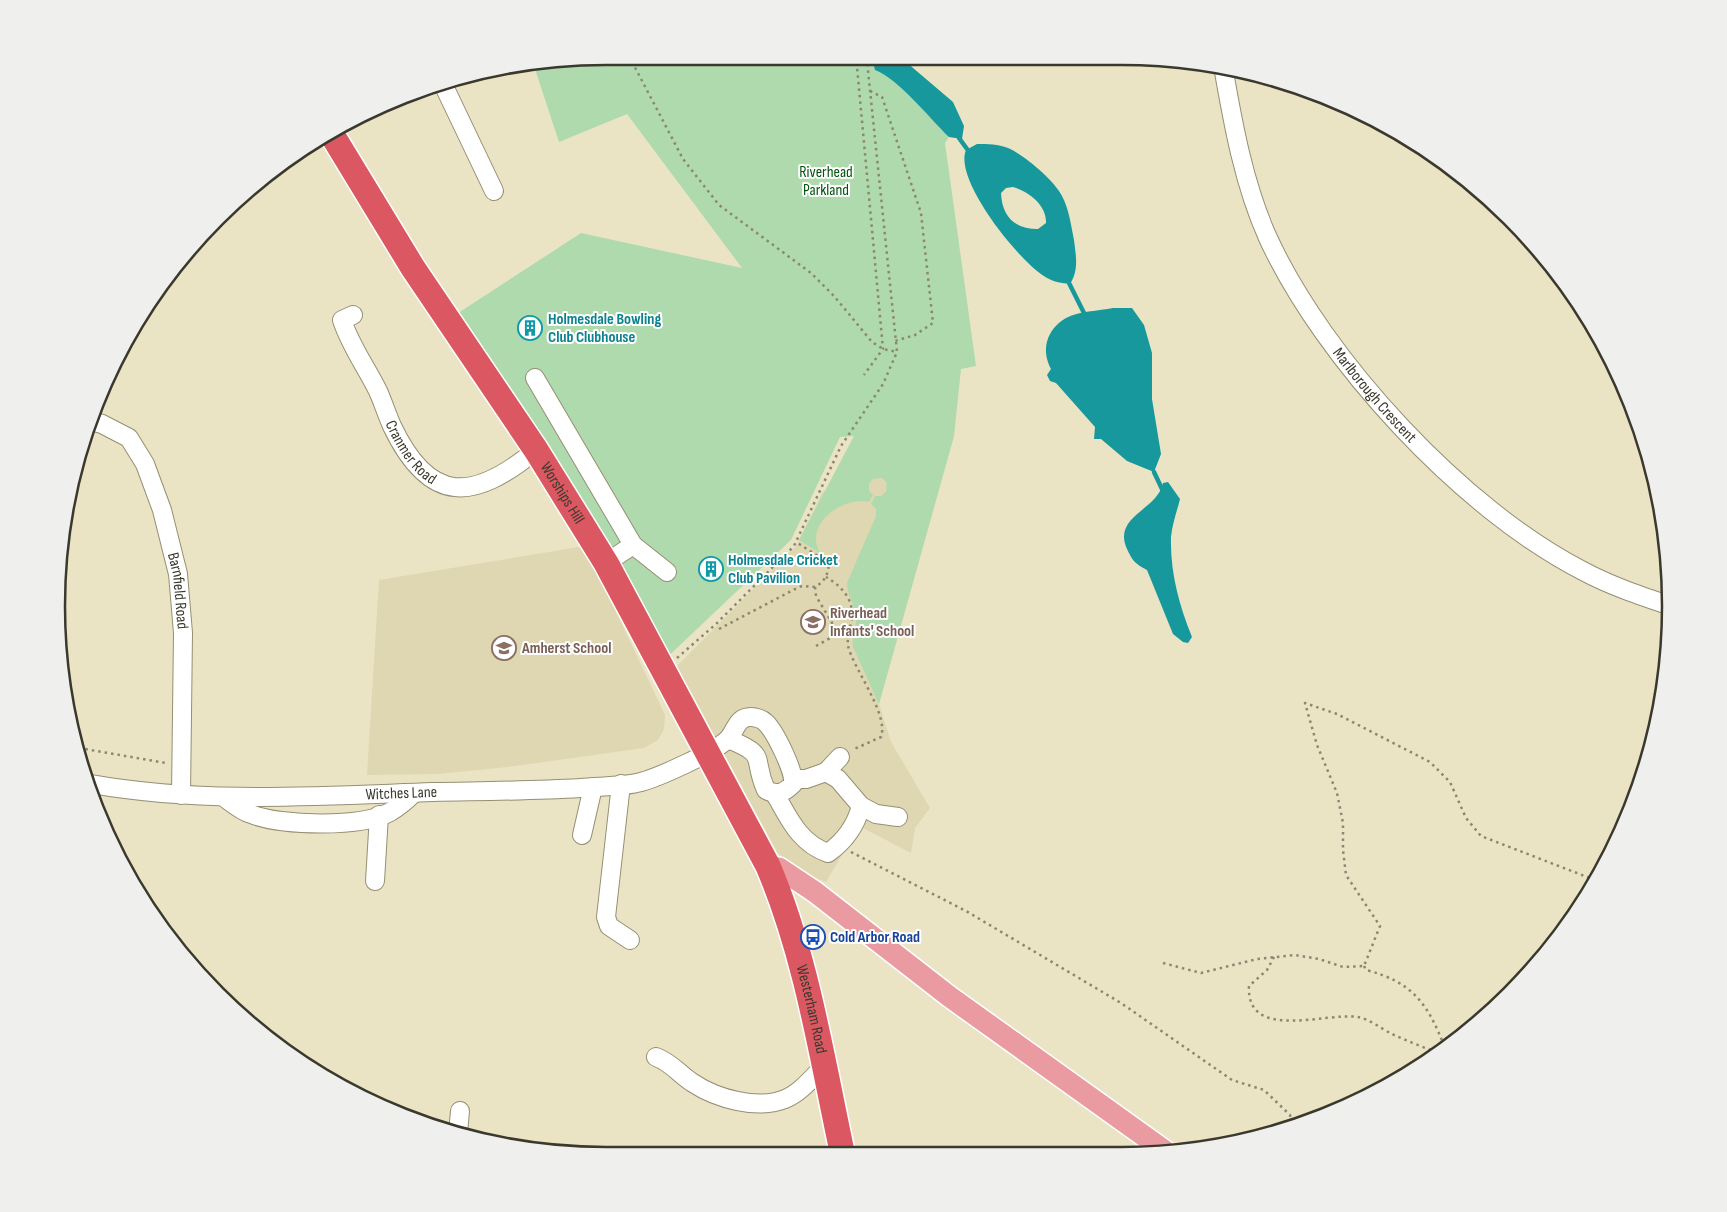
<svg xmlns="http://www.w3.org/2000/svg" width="1727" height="1212" font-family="'Sofia Sans Condensed',sans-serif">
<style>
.built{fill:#ded7b1}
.green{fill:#afdaad}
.water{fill:#16989d;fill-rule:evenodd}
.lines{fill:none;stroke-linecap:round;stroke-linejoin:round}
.stream{stroke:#16989d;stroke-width:4.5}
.minor-casing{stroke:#958f73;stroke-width:20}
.major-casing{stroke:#fff;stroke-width:24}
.highway-casing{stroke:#fff;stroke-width:28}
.path{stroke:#8b8772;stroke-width:2.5;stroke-dasharray:2.5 4;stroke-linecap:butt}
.minor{stroke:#fff;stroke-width:18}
.major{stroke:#e99ba1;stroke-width:21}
.highway{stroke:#db5863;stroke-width:25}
.labels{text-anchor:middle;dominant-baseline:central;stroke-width:4;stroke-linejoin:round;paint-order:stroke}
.park-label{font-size:16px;fill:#00540d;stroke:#fff}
.culture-label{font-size:16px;font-weight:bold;fill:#0d838f;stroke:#fff;text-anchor:start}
.street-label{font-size:16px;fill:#3b392d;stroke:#fff}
.education-label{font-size:16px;font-weight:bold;fill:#785e54;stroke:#fff;text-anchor:start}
.transit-label{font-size:16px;font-weight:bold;fill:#164399;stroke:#fff;text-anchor:start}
.rim{fill:none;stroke:#3b392d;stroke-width:2.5}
</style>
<rect width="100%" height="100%" fill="#eae4c5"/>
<g class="built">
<path d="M954 436 879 704 891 742 930 808 915 828 911 853 859 826 826 882 798 871 777 852 677 666 796 546 823 491Z"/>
<path d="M585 546 665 715 664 729 658 740 644 748 508 767 437 774 367 775 379 580Z"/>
</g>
<path class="green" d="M606 56H877L873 62 876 70C899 79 930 119 949 137L945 143 976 366 961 369 954 436 879 704 853 647C851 635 857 628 856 617 855 605 847 595 847 583L876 516V509L871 504 875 496H881L886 492 887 483 882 478 873 479 869 484V491L873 495 869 502C843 496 803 524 820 553L799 540 854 436 840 437 791 540 658 666 446 321 581 233 742 268 627 114 559 142 534 66Z"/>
<g class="water">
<path d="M877 56H899L953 102 964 126 962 139 949 137C930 119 899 79 875 70L873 62Z"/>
<path d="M977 144C988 144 998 144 1008 148 1024 155 1054 180 1062 196 1069 209 1071 225 1074 240 1076 256 1079 270 1070 284 1062 283 1054 282 1047 278 1021 264 953 180 966 150ZM1013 187C1028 191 1047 205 1046 223L1038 229C1014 229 1002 216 1001 193L1006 188Z"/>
<path d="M1113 308H1132L1144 325 1152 353V399L1161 454 1154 472 1127 461 1101 439H1094L1095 427 1056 383 1050 381 1047 375 1051 369C1041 350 1046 330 1066 318 1078 311 1099 311 1113 308Z"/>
<path d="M1168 482 1180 499C1177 511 1172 525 1171 537 1170 572 1179 605 1192 637L1188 643 1183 642 1173 634 1147 570C1135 564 1132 560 1127 549 1112 516 1158 510 1163 483Z"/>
</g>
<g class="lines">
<g class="stream">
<path d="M959 138 967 149"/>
<path d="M1069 283 1084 313"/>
<path d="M1154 472 1162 489"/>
</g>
<defs>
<g id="minor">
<path id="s1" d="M1223 66C1233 124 1244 185 1268 238 1324 360 1463 510 1583 571 1611 586 1641 596 1671 606"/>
<path d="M442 82 494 191"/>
<path id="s2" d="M353 315 342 320C350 345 366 367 378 391 383 402 387 415 392 426 430 506 474 501 536 450"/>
<path d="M535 378 633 545 667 572"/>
<path id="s3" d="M91 421 102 424 129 438 145 464 162 510 178 574 183 633 181 795"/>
<path d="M606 563 633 545"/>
<path d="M826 772 840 757"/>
<path id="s4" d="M91 784C205 804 319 796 433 792 482 791 531 791 580 788 600 786 622 787 641 782 659 777 715 752 728 739 736 731 736 717 751 717 755 717 762 719 765 722 775 731 795 772 793 784 784 793 778 796 766 790 751 757 770 756 728 739"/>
<path d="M621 784 606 917 609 926 630 940"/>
<path d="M775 794C789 818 799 843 828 853 845 841 856 825 861 806L838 779 826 772 806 779H794"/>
<path d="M225 798C233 804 241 811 251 814 281 826 361 828 390 812 399 807 407 800 414 793"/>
<path d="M861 806 876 814 898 817"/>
<path d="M582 835 593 787"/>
<path d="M375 881 379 815"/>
<path d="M656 1057C672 1063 679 1074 693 1083 717 1099 758 1110 785 1099 800 1093 812 1078 823 1067"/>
<path d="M458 1133 460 1111"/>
</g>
<path id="major" d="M768 866 779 868 815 892 950 997 1165 1151"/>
<g id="highway">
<path id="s5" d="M331 133 413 268 536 450 606 563 768 866C807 958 822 1059 843 1156"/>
</g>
</defs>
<use href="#minor" class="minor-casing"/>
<use href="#major" class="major-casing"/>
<use href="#highway" class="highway-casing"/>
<g class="path">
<path d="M629 56 683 159 719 205 811 273 834 296 872 342 883 349 897 352"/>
<path d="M856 56 883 349 864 375"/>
<path d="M858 56 867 61"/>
<path d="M870 91 882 97 921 213 933 323 915 335 895 341"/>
<path d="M815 587 816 596 838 633"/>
<path d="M850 627C849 633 847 640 848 646 854 670 889 714 881 737L852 750"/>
<path d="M719 629 797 588 802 586 815 587C825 581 828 575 829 563L796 542"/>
<path d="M816 646 850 627C857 604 845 588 826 577"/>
<path d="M677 658 716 624 794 546 841 446 883 384 897 352 867 61 870 56"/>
<path d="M79 748 166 763"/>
<path d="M851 852 966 911 1121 1003 1232 1080 1264 1090 1290 1115 1291 1124"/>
<path d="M1274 957 1267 970 1249 986C1246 1042 1326 1012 1358 1017 1369 1019 1382 1029 1392 1034 1407 1041 1423 1047 1438 1053"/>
<path d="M1163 963 1201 973 1257 959 1295 955 1319 959 1343 967 1364 966 1380 926 1346 875 1343 850V823L1337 793 1317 745 1305 703 1337 714 1430 762 1450 782 1466 818 1481 836 1595 880"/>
<path d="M1364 966 1366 970C1413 982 1428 1004 1445 1048"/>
</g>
<use href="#minor" class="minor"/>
<use href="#major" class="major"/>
<use href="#highway" class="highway"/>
</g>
<defs>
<symbol id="building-ring" viewBox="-11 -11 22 22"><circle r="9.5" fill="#fff" stroke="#0f9aa8" stroke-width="1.5"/><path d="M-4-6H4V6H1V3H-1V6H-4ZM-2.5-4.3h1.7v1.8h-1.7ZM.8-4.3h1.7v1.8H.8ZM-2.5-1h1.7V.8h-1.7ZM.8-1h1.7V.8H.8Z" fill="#0f9aa8"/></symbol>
<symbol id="school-ring" viewBox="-11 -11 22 22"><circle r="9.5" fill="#fff" stroke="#8d6e63" stroke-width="1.5"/><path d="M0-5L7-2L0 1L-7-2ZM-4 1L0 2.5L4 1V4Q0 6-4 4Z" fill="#8d6e63"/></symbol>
<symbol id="bus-ring" viewBox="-11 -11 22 22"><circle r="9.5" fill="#fff" stroke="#1a4fb4" stroke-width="1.5"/><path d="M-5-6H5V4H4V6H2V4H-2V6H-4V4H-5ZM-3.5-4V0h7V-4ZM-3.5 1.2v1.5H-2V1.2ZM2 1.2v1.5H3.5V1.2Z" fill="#1a4fb4"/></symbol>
</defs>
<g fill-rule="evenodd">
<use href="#building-ring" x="516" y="314" width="28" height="28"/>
<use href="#building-ring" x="697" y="555" width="28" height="28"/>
<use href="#school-ring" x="799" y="608" width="28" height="28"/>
<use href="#school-ring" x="490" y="634" width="28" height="28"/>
<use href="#bus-ring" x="799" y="923" width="28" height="28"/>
</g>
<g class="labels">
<g class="park-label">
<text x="826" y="172">Riverhead<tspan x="826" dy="18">Parkland</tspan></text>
</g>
<g class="culture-label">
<text x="548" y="319">Holmesdale Bowling<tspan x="548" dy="18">Club Clubhouse</tspan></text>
<text x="728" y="560">Holmesdale Cricket<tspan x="728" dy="18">Club Pavilion</tspan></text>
</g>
<g class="street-label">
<text stroke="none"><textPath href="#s1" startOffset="369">Marlborough Crescent</textPath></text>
<text stroke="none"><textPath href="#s2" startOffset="162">Cranmer Road</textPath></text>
<text stroke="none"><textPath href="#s5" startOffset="428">Worships Hill</textPath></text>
<text stroke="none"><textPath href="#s3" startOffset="204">Barnfield Road</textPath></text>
<text stroke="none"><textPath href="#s4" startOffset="311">Witches Lane</textPath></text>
<text stroke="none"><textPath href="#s5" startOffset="1004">Westerham Road</textPath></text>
</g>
<g class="education-label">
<text x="830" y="613">Riverhead<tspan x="830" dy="18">Infants' School</tspan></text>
<text x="522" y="648">Amherst School</text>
</g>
<g class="transit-label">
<text x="830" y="937">Cold Arbor Road</text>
</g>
</g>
<path d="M0 0H1727V1212H0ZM606 65H1121A541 541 0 0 1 1662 606V606A541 541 0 0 1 1121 1147H606A541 541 0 0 1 65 606V606A541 541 0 0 1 606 65Z" fill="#efefee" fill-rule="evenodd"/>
<path class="rim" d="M606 65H1121A541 541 0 0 1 1662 606V606A541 541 0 0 1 1121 1147H606A541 541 0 0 1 65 606V606A541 541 0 0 1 606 65Z"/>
</svg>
